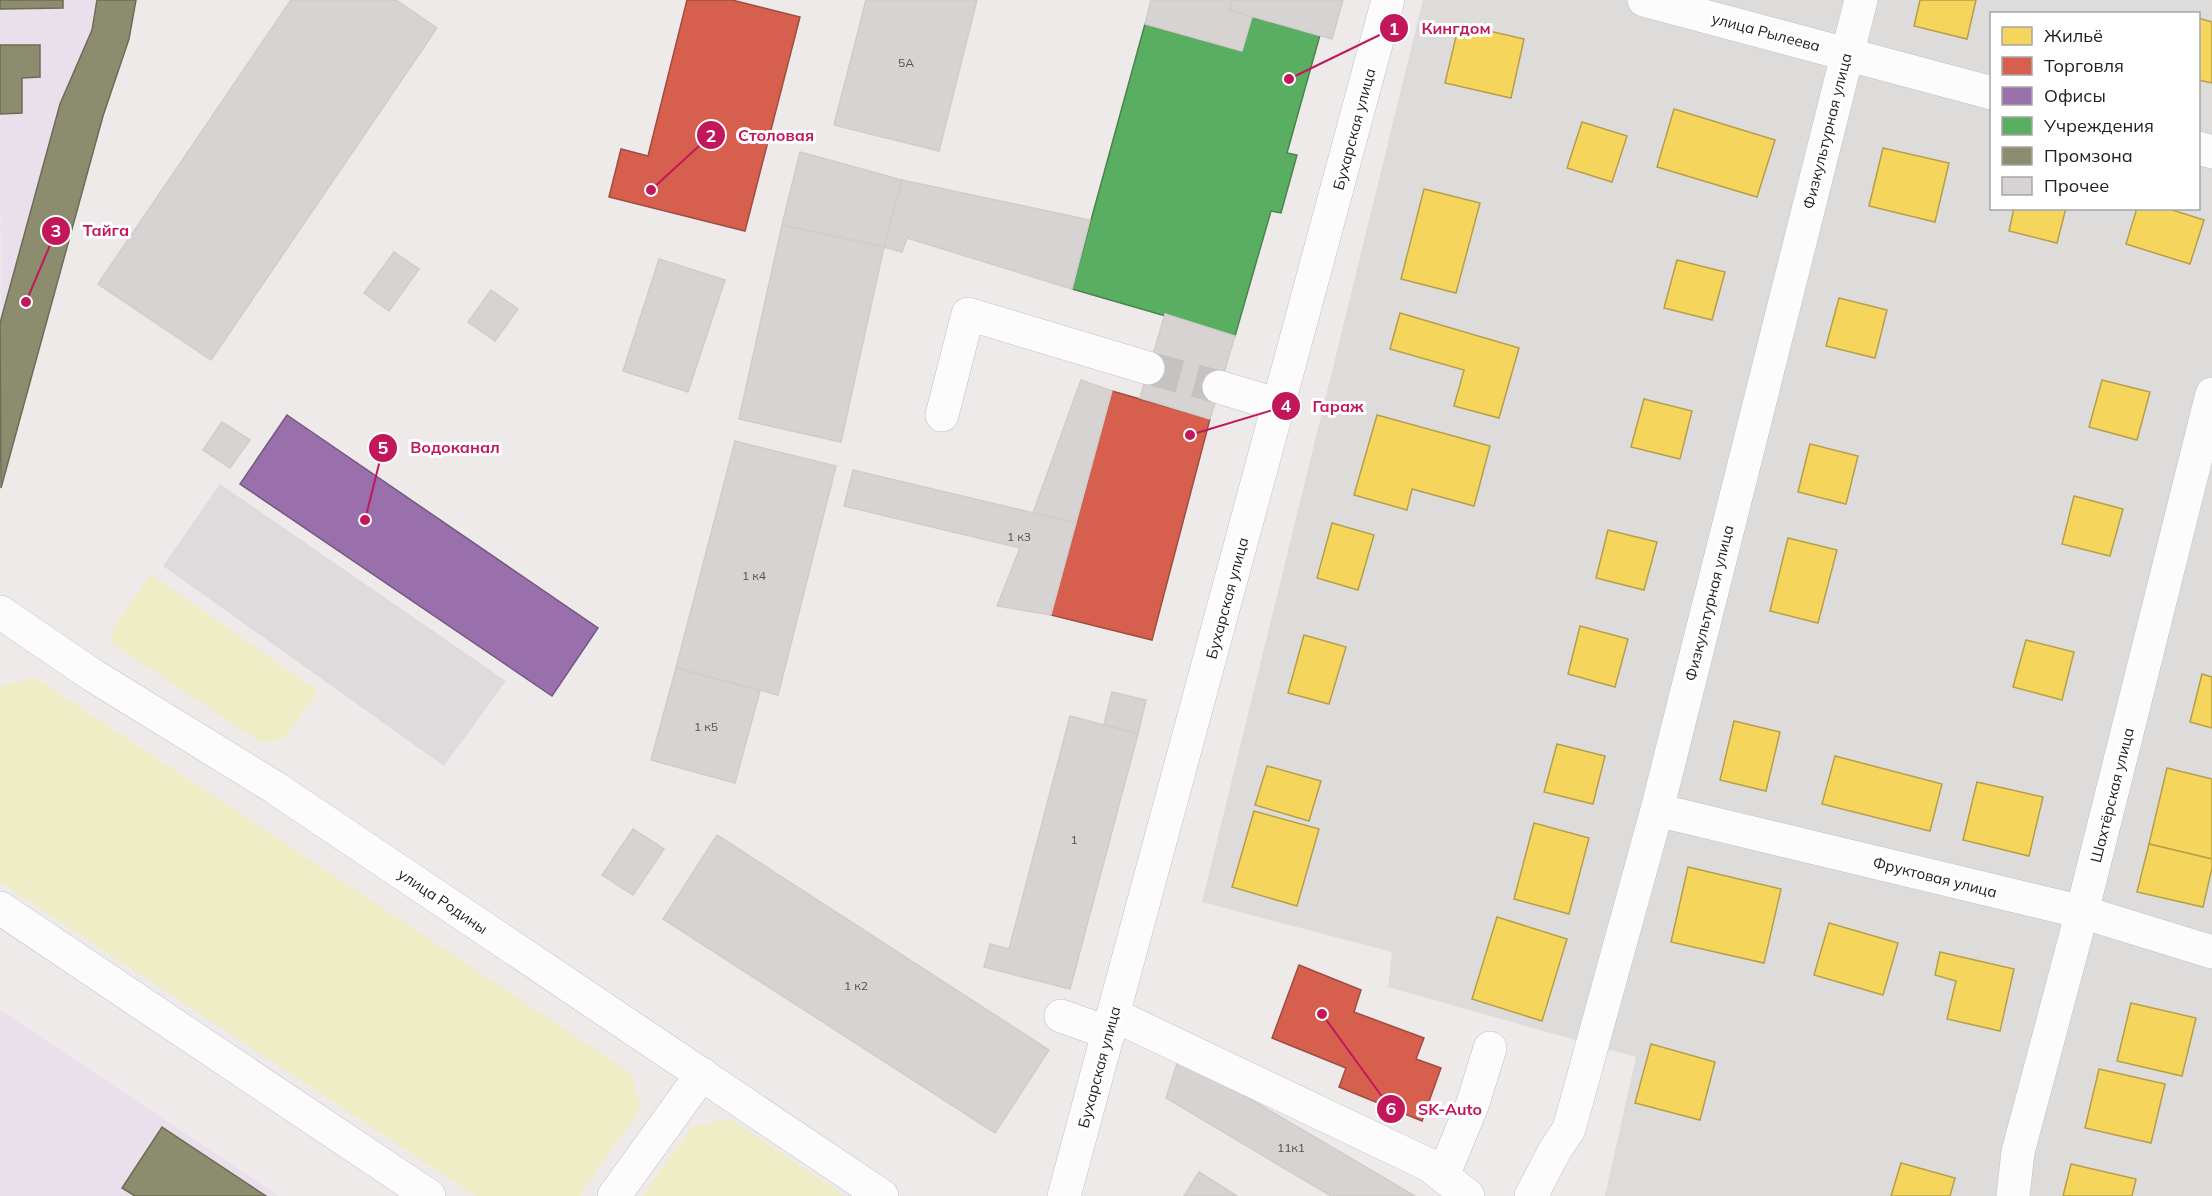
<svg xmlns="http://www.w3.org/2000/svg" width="2212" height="1196" font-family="Mulish,sans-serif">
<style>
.residential{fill:#dedbdb;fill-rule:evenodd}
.industrial{fill:#eae0eb}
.religious{fill:#dddbdb}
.grass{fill:#eeedc6}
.homes{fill:#f6d55c;stroke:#b69f4a;stroke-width:1.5}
.shops{fill:#d6604d;stroke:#a04d40;stroke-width:1.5}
.offices{fill:#9970ab;stroke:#755882;stroke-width:1.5}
.public{fill:#5aae61;stroke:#49844e;stroke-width:1.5}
.industry{fill:#8c8c6e;stroke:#6c6c57;stroke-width:1.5}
.building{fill:#d8d3d3;stroke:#d3cbcb;stroke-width:1.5}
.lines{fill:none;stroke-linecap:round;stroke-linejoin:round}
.minor-tunnel{stroke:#c6c2c2;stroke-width:33;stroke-dasharray:33 16;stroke-linecap:butt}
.minor-casing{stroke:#c1bfbf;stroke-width:34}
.minor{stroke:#fdfcfc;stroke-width:33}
.labels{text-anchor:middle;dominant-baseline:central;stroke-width:6;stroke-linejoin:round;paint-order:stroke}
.number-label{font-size:12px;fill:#514f4f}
.street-label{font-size:15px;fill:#212121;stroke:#fff}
.leader{fill:none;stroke:#c2185b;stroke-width:2}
.callout-dot{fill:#c2185b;stroke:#fff;stroke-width:2}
.mark-label{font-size:18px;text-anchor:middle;font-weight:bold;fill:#fff}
.callout-label{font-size:16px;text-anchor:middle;font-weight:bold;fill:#c2185b;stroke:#fff;stroke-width:6;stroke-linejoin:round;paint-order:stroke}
</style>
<rect width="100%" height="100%" fill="#efeaea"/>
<path class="residential" d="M1423 0H2212V1196H1605L1636 1057 1388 987 1392 952 1202 902ZM1992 14H2198V208H1992Z"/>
<g class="industrial">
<path d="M0 0H136L129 39 103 116 1 488Z"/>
<path d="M0 1010 279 1196H0Z"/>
</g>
<path class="religious" d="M220 484 506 681 444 766 163 566Z"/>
<g class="grass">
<path d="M151 574 318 691 286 736 279 741 260 742 109 641 115 625Z"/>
<path d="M36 678 631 1073 641 1108 579 1196H476L0 882V686Z"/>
<path d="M730 1119 845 1196H642L693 1126Z"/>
</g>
<g class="homes">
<path d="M1920 0H1976L1967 39 1914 26Z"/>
<path d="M2198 18 2212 22V83L2198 80Z"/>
<path d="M1459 24 1524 39 1511 98 1445 83Z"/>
<path d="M1674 109 1775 140 1757 197 1657 167Z"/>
<path d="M1582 122 1627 136 1612 182 1567 168Z"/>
<path d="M1883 148 1949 163 1935 222 1869 206Z"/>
<path d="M1424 189 1480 203 1456 293 1401 279Z"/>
<path d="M2014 208H2066L2057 243 2009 231Z"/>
<path d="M2137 208H2166L2204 220 2190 264 2126 244Z"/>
<path d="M1677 260 1725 272 1712 320 1664 308Z"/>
<path d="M1839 298 1887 310 1875 358 1826 346Z"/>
<path d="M1400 313 1519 348 1499 418 1454 406 1464 370 1390 349Z"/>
<path d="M2102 380 2150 392 2137 440 2089 427Z"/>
<path d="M1644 399 1692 411 1680 459 1631 447Z"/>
<path d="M1377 415 1490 446 1474 506 1412 489 1407 510 1354 495Z"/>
<path d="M1810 444 1858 456 1846 504 1798 492Z"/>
<path d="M2074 496 2123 509 2110 556 2062 544Z"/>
<path d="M1332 523 1374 535 1358 590 1317 578Z"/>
<path d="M1608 530 1657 542 1644 590 1596 578Z"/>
<path d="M1788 538 1837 550 1818 623 1770 611Z"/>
<path d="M1580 626 1628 639 1615 687 1568 674Z"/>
<path d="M1304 635 1346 647 1329 704 1288 693Z"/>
<path d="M2026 640 2074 652 2062 700 2013 687Z"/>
<path d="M2202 674 2212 677V728L2190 722Z"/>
<path d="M1734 721 1780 732 1766 791 1720 780Z"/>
<path d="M1557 744 1605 756 1593 804 1544 792Z"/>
<path d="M1835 756 1942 784 1930 831 1822 804Z"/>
<path d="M1267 766 1321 781 1309 821 1255 805Z"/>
<path d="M2167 768 2212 779V859L2149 844Z"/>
<path d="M1977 782 2043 797 2029 856 1963 840Z"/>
<path d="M1254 811 1319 829 1297 906 1232 887Z"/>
<path d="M1534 823 1589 838 1569 914 1514 899Z"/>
<path d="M2149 844 2212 859V868L2203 907 2137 892Z"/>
<path d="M1688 867 1781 889 1764 963 1671 942Z"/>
<path d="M1497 917 1567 939 1542 1021 1472 999Z"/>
<path d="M1829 923 1898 943 1883 995 1814 975Z"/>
<path d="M1940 952 2014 969 2000 1031 1947 1019 1956 981 1935 975Z"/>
<path d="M2131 1003 2196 1018 2182 1076 2117 1061Z"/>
<path d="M1651 1044 1715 1062 1700 1120 1635 1103Z"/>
<path d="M2099 1069 2165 1084 2151 1143 2085 1128Z"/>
<path d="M1901 1163 1955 1178 1950 1196H1891Z"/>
<path d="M2071 1164 2136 1179 2132 1196H2063Z"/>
</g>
<g class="shops">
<path d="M687 0H732L800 17 745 231 609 197 621 149 648 156Z"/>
<path d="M1112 391 1210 419 1152 640 1051 615Z"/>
<path d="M1299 965 1361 990 1354 1012 1424 1038 1416 1059 1441 1068 1422 1121 1339 1087 1346 1068 1272 1038Z"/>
</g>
<path class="offices" d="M287 415 598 628 552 696 240 484Z"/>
<path class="public" d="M1252 17 1320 35 1287 153 1297 155 1281 213 1271 211 1235 336 1072 289 1145 24 1242 51Z"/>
<g class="industry">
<path d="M0 0H63V8L0 9Z"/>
<path d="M97 0H136L129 39 103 116 1 488 0 323 60 104 92 30Z"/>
<path d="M0 45H40V77L22 78V113L0 114Z"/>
<path d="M162 1127 266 1196H135L122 1188Z"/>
</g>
<g class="building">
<path d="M291 0H396L437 28 211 360 98 284Z"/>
<path d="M866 0H977L939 151 834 125Z"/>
<path d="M1151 0H1232L1229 10 1252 17 1242 51 1145 24Z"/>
<path d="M1232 0H1343L1332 39 1229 10Z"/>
<path d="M800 152 902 180 884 247 782 225Z"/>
<path d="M902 180 1090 220 1072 289 907 238 902 252 884 247Z"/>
<path d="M782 225 884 247 841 442 739 419Z"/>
<path d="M394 252 419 269 389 311 364 293Z"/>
<path d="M659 259 725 280 688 392 623 371Z"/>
<path d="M491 290 518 309 495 341 468 322Z"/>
<path d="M1165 314 1235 336 1210 419 1140 398Z"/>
<path d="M1081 380 1112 391 1076 523 1033 513Z"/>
<path d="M222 422 250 440 230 468 203 450Z"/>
<path d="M735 441 836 466 778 695 676 668Z"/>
<path d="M853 470 1076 523 1051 615 997 606 1020 548 844 506Z"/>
<path d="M676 668 760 691 735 783 651 760Z"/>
<path d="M1112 692 1146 700 1138 734 1104 724Z"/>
<path d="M1070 716 1138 734 1070 989 984 967 990 944 1009 949Z"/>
<path d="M633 829 664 849 633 895 602 875Z"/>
<path d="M717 835 1049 1050 995 1133 663 919Z"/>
<path d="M1179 1057 1415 1196H1331L1166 1098Z"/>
<path d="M1199 1172 1237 1196H1184Z"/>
</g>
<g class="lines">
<path class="minor-tunnel" d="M1148 368 1219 387"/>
<defs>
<g id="minor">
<path d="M1644 0 1992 93"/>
<path d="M2198 148 2212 152"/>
<path d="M1219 387 1279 405"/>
<path d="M942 415 968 314 1148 368"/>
<path d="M0 612 94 676 274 787 882 1196"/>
<path d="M1657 810 2082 912 2212 952"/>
<path d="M0 908 429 1196"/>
<path d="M1114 1015 1429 1165 1468 1196"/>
<path d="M1061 1016 1109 1033"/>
<path d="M1443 1176 1473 1103 1490 1048"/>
<path d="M614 1196 702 1074"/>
<path d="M1064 1196 1388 0"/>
<path d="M1531 1196 1555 1150 1569 1129 1657 810 1861 0"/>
<path d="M2013 1196 2018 1152 2082 912 2212 394"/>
</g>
</defs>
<use href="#minor" class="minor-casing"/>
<use href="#minor" class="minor"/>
</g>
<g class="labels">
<g class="number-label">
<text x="906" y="62">5А</text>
<text x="1019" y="536">1 к3</text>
<text x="754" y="575">1 к4</text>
<text x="706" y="726">1 к5</text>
<text x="1074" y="839">1</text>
<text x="856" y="985">1 к2</text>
<text x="1291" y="1147">11к1</text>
</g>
<g class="street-label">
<text transform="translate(1766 32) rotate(15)">улица Рылеева</text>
<text transform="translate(1354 129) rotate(-75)">Бухарская улица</text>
<text transform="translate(1827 131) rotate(-76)">Физкультурная улица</text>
<text transform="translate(1227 598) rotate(-75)">Бухарская улица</text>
<text transform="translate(1709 603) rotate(-76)">Физкультурная улица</text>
<text transform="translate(2112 795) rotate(-76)">Шахтёрская улица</text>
<text transform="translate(1935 877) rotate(14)">Фруктовая улица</text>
<text transform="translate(443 901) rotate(34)">улица Родины</text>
<text transform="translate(1099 1067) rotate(-75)">Бухарская улица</text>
</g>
</g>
<path class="leader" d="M1289 79L1394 28M651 190L711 135M26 302L56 231M1190 435L1286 406M365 520L383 448M1322 1014L1391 1109"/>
<g class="callout-dot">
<circle cx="1289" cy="79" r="6"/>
<circle cx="651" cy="190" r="6"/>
<circle cx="26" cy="302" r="6"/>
<circle cx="1190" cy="435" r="6"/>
<circle cx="365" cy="520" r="6"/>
<circle cx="1322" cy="1014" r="6"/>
<circle cx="1394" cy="28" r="15"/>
<circle cx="711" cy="135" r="15"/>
<circle cx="56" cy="231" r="15"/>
<circle cx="1286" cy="406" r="15"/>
<circle cx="383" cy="448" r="15"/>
<circle cx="1391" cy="1109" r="15"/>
</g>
<g class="mark-label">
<text x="1394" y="35">1</text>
<text x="711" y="142">2</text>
<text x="56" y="237">3</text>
<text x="1286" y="412">4</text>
<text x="383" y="454">5</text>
<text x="1391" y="1115">6</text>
</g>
<g class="callout-label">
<text x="1456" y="34">Кингдом</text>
<text x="776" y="141">Столовая</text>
<text x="106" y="236">Тайга</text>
<text x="1338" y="412">Гараж</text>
<text x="455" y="453">Водоканал</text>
<text x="1450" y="1115">SK-Auto</text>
</g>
<rect x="1990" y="12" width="210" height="198" fill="#ffffff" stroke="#a6a6a6" stroke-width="1.5"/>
<rect x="2002" y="27" width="30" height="18" fill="#f6d55c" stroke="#a6a6a6" stroke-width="1.5"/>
<text x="2044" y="42" font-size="18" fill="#212121">Жильё</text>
<rect x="2002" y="57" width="30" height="18" fill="#d6604d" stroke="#a6a6a6" stroke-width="1.5"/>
<text x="2044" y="72" font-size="18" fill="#212121">Торговля</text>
<rect x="2002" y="87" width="30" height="18" fill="#9970ab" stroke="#a6a6a6" stroke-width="1.5"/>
<text x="2044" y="102" font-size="18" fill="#212121">Офисы</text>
<rect x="2002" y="117" width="30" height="18" fill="#5aae61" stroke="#a6a6a6" stroke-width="1.5"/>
<text x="2044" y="132" font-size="18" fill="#212121">Учреждения</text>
<rect x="2002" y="147" width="30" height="18" fill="#8c8c6e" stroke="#a6a6a6" stroke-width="1.5"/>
<text x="2044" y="162" font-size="18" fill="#212121">Промзона</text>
<rect x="2002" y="177" width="30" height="18" fill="#d8d3d3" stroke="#a6a6a6" stroke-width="1.5"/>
<text x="2044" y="192" font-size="18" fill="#212121">Прочее</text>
</svg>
